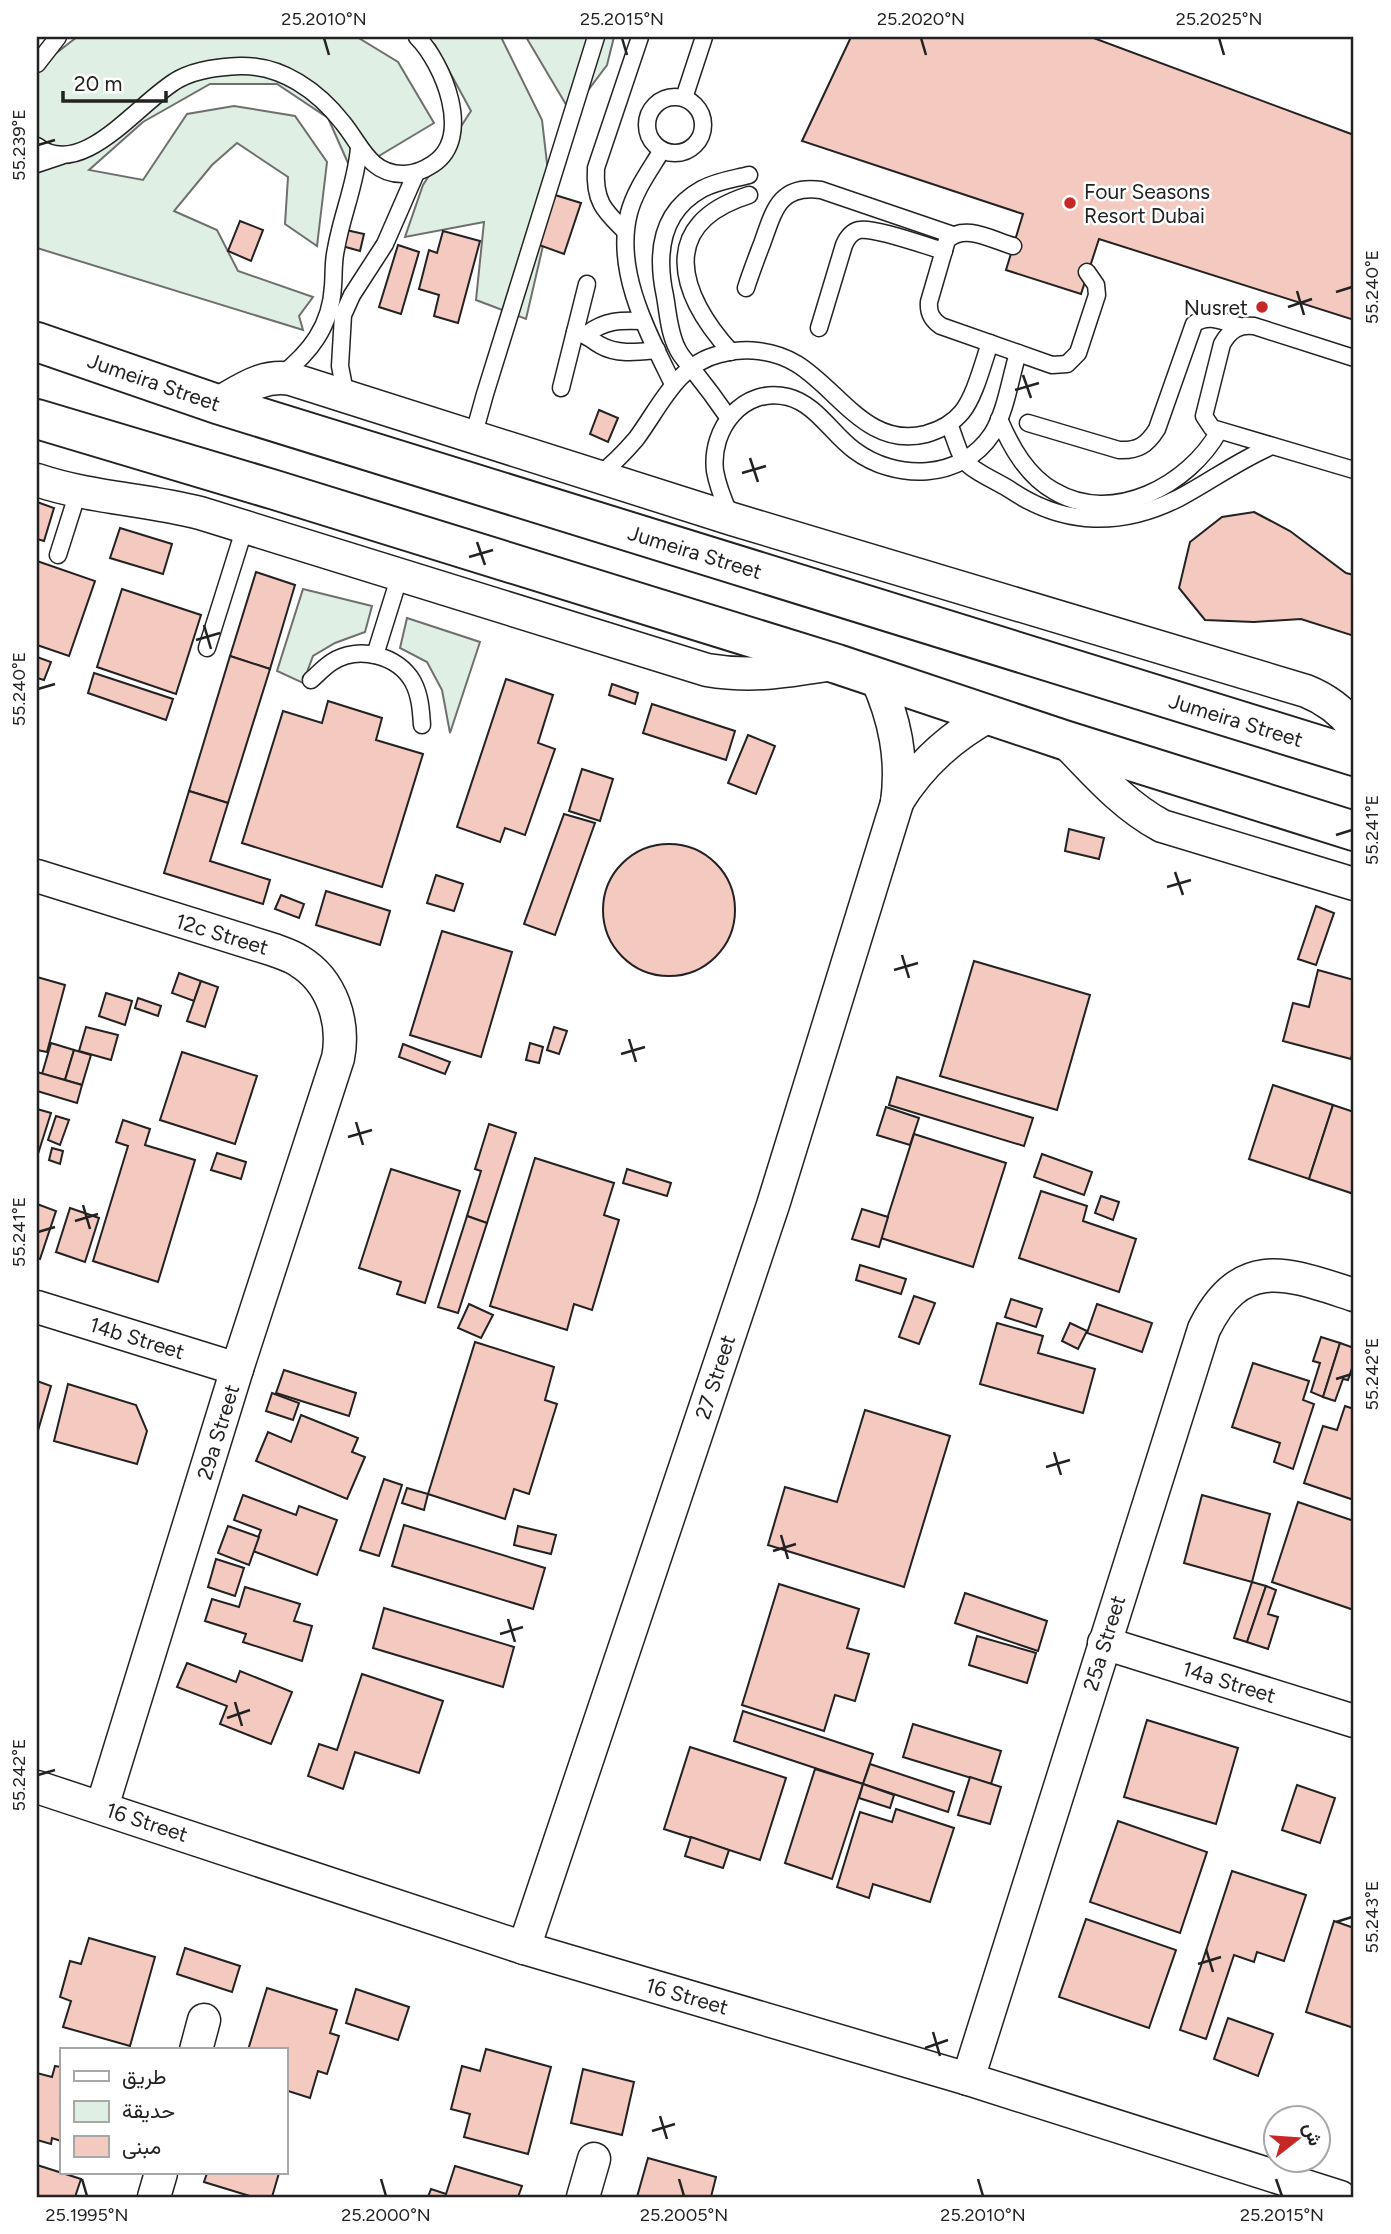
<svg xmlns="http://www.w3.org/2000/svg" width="1391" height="2234" font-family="Figtree,Vazirmatn,sans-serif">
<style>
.green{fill:#e0efe3;stroke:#6f6f6f;stroke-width:2}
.building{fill:#f3c9c0;stroke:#222;stroke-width:2}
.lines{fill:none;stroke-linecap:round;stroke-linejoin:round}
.lane-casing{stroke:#222;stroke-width:19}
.street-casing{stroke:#222;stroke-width:35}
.primary-casing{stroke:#222;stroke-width:42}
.lane{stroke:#fff;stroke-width:16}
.street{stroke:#fff;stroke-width:32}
.primary{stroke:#fff;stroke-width:38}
.ticks{fill:none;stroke:#222;stroke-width:2.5}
.poi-dot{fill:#c62828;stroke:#fff;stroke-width:2.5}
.labels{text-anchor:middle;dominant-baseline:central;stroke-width:5;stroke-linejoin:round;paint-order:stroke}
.poi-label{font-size:21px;fill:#222;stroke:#fff;text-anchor:start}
.street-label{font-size:21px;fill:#222;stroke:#fff}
.neatline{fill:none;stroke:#222;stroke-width:2.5}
.ticks-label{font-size:18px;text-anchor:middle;fill:#222}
</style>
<rect width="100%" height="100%" fill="#fff"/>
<g class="green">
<path d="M77 37H357L398 62 434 123 352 172 328 118 277 84H210L143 122 89 170 143 180 187 114 234 106 295 116 327 162 317 246 285 224 288 177 237 143 212 165 174 211 217 230 238 271 313 297 299 316 303 330 37 248V68Z"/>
<path d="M423 37H501L542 120 552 207 526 319 476 300 484 222 405 237 423 185 471 111 435 45Z"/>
<path d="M526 37H614L607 65 571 113Z"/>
<path d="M303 589 372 606 365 632 335 643 313 656 303 683 277 671Z"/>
<path d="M407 618 480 642 450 733 442 690 427 662 400 648Z"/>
</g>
<g class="building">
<path d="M851 37H1091L1354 135V320L1099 239 1081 294 1006 270 1023 214 802 141Z"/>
<path d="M555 195 581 203 564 254 539 245Z"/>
<path d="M240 221 263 230 251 261 228 251Z"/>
<path d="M346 230 364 234 360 251 342 246Z"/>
<path d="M443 231 480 241 458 323 434 316 439 295 419 289 429 250 437 253Z"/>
<path d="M398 245 419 252 401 314 379 307Z"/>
<path d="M599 410 618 418 608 442 590 434Z"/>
<path d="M37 502 54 508 44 541 37 539Z"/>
<path d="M1254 512 1290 531 1346 573 1354 575V636L1301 619 1254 622 1205 620 1179 588 1190 542 1222 517Z"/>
<path d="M120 528 172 544 163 574 110 558Z"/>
<path d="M37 561 95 581 69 656 37 645Z"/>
<path d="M256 572 295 585 270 669 230 656Z"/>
<path d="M122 589 201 615 176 694 97 667Z"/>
<path d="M230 656 270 669 228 803 189 791Z"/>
<path d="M37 657 51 662 44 680 37 678Z"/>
<path d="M94 673 173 699 166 720 88 693Z"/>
<path d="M506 679 553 695 538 743 555 749 525 835 505 828 500 842 457 827Z"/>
<path d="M612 684 638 693 635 704 609 695Z"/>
<path d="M328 701 382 718 376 740 423 754 382 887 242 843 283 711 322 723Z"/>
<path d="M652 704 735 731 726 760 643 733Z"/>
<path d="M748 735 775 746 756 794 728 783Z"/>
<path d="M582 769 613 779 600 821 569 811Z"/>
<path d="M189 791 228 803 210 861 270 880 263 904 164 873Z"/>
<path d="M564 814 595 823 555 935 524 924Z"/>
<path d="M1069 829 1104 838 1099 859 1065 851Z"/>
<circle cx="669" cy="910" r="66"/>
<path d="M436 875 463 884 454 911 427 903Z"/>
<path d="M326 891 390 911 380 945 316 925Z"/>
<path d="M281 895 304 904 299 918 275 909Z"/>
<path d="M1316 906 1334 913 1316 965 1298 959Z"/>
<path d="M442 931 512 952 481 1057 410 1035Z"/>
<path d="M974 961 1090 995 1057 1110 940 1076Z"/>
<path d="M1318 970 1354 980V1046L1351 1059 1283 1041 1293 1003 1309 1007Z"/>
<path d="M179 973 201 981 194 1001 172 993Z"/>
<path d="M37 977 65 985 47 1052 37 1050Z"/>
<path d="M201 981 218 987 205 1027 187 1021Z"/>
<path d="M106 993 132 1001 125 1025 99 1016Z"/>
<path d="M138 998 161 1006 158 1016 135 1008Z"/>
<path d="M86 1027 118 1035 111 1060 79 1051Z"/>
<path d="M554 1027 567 1031 559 1054 547 1050Z"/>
<path d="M51 1043 74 1050 65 1080 42 1074Z"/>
<path d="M530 1043 543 1047 539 1063 526 1060Z"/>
<path d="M403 1044 450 1062 445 1074 399 1057Z"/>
<path d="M74 1050 91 1055 82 1085 65 1080Z"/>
<path d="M182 1052 257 1076 235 1144 160 1120Z"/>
<path d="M37 1072 82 1085 77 1103 37 1091Z"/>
<path d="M897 1077 1033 1118 1024 1146 889 1105Z"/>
<path d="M1273 1085 1333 1105 1309 1179 1249 1159Z"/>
<path d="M1333 1105 1354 1112V1194L1309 1179Z"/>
<path d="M886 1107 919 1118 910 1145 877 1135Z"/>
<path d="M37 1109 51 1113 37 1157Z"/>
<path d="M56 1116 69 1120 60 1145 48 1140Z"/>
<path d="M123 1120 150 1129 145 1145 195 1160 158 1282 93 1261 128 1146 116 1142Z"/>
<path d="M489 1124 516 1133 487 1223 467 1216 481 1171 475 1169Z"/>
<path d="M914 1134 1006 1163 973 1267 881 1238Z"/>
<path d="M52 1148 63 1151 60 1164 49 1160Z"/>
<path d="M217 1153 246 1162 241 1179 211 1170Z"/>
<path d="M1042 1154 1092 1172 1084 1195 1034 1177Z"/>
<path d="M535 1158 614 1183 604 1215 619 1220 592 1310 574 1304 567 1330 490 1306Z"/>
<path d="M391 1169 460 1191 425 1303 397 1294 401 1282 359 1268Z"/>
<path d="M627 1169 671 1183 667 1196 623 1183Z"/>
<path d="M1041 1191 1087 1206 1083 1221 1136 1239 1119 1292 1019 1258Z"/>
<path d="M1101 1196 1119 1202 1113 1220 1095 1213Z"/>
<path d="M37 1204 56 1211 40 1259 37 1258Z"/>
<path d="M70 1208 99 1218 85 1262 56 1252Z"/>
<path d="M862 1209 888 1217 879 1247 852 1239Z"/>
<path d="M467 1216 487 1223 458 1313 438 1307Z"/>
<path d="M860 1265 906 1279 901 1294 856 1280Z"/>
<path d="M914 1296 935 1303 919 1344 899 1337Z"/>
<path d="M1011 1299 1042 1309 1036 1327 1005 1317Z"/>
<path d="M469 1304 493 1315 481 1338 458 1328Z"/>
<path d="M1097 1304 1152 1323 1142 1352 1087 1333Z"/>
<path d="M997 1323 1043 1336 1038 1353 1095 1369 1083 1413 980 1384Z"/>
<path d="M1070 1323 1087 1331 1078 1349 1062 1341Z"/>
<path d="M1321 1337 1340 1343 1323 1397 1311 1392 1320 1363 1313 1361Z"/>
<path d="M475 1342 554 1367 545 1400 557 1404 529 1494 514 1489 505 1519 428 1494Z"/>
<path d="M1340 1343 1354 1348V1362L1348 1380 1343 1379 1335 1401 1323 1397Z"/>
<path d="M1253 1363 1309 1381 1303 1400 1314 1404 1293 1469 1274 1462 1280 1443 1232 1427Z"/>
<path d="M284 1370 356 1393 349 1416 276 1393Z"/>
<path d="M37 1381 51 1386 37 1434Z"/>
<path d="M68 1384 136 1405 147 1431 137 1464 54 1441Z"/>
<path d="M272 1393 299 1403 293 1420 266 1411Z"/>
<path d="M1345 1406 1354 1409V1500L1304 1483 1323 1426 1337 1430Z"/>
<path d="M865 1410 950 1436 904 1587 768 1545 785 1487 837 1502Z"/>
<path d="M301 1415 358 1438 352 1452 365 1457 347 1499 256 1461 268 1432 291 1442Z"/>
<path d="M384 1479 402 1485 379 1556 360 1550Z"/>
<path d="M407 1488 428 1494 424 1510 402 1503Z"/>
<path d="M243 1495 296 1515 299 1506 337 1520 317 1575 253 1551 261 1530 234 1520Z"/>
<path d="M1202 1495 1270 1514 1252 1582 1184 1563Z"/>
<path d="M1298 1502 1354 1521V1610L1272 1582Z"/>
<path d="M404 1525 545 1568 533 1609 392 1566Z"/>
<path d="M228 1526 259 1537 249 1565 218 1553Z"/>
<path d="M518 1526 556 1535 551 1554 514 1545Z"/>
<path d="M216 1559 244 1568 235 1596 208 1587Z"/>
<path d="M1252 1582 1266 1586 1247 1642 1234 1638Z"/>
<path d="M779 1584 859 1609 847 1648 869 1654 855 1701 835 1695 824 1731 742 1705Z"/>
<path d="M1266 1586 1276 1590 1268 1614 1278 1617 1268 1649 1247 1642Z"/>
<path d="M245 1587 300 1604 294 1621 312 1626 302 1661 243 1642 246 1634 205 1621 212 1599 239 1607Z"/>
<path d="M965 1593 1047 1621 1038 1651 955 1623Z"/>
<path d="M384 1608 514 1647 503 1687 373 1648Z"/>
<path d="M977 1636 1036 1653 1027 1683 969 1665Z"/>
<path d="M187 1663 236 1682 240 1671 292 1692 271 1744 220 1724 227 1706 177 1687Z"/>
<path d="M362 1674 443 1701 419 1773 355 1752 343 1789 308 1776 319 1744 337 1750Z"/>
<path d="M743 1711 873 1754 863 1784 734 1741Z"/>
<path d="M1147 1720 1238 1748 1216 1824 1124 1797Z"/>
<path d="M913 1724 1001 1751 991 1784 903 1757Z"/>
<path d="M690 1747 786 1778 760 1860 664 1829Z"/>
<path d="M870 1764 954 1792 948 1812 863 1784Z"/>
<path d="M815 1769 863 1784 832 1879 785 1863Z"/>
<path d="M970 1777 1001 1787 990 1824 958 1815Z"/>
<path d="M863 1784 894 1795 890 1808 859 1798Z"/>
<path d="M1297 1785 1335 1798 1320 1843 1282 1830Z"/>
<path d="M896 1809 954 1828 930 1902 873 1884 869 1898 837 1887 860 1812 892 1822Z"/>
<path d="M1118 1821 1207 1852 1180 1933 1090 1902Z"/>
<path d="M691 1837 729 1850 723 1868 685 1856Z"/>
<path d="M1232 1871 1306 1895 1284 1961 1257 1952 1254 1962 1234 1955 1206 2039 1180 2030Z"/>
<path d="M1086 1919 1176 1950 1149 2028 1059 1997Z"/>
<path d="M1334 1921 1354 1928V2028L1306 2012Z"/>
<path d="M89 1938 155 1957 130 2046 63 2027 71 2001 60 1997 70 1961 81 1964Z"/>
<path d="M185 1948 240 1966 232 1992 177 1974Z"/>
<path d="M267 1988 337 2010 330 2033 339 2036 327 2074 318 2071 310 2098 285 2090V2050H248Z"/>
<path d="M356 1989 409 2007 398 2040 346 2023Z"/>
<path d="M1228 2018 1273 2034 1258 2076 1214 2059Z"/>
<path d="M486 2049 551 2067 528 2154 464 2137 470 2114 451 2109 462 2066 480 2071Z"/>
<path d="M55 2066 61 2067V2141L52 2138 51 2144 37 2140V2073L52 2077Z"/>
<path d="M583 2069 634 2082 622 2135 571 2123Z"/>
<path d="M648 2158 716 2177 711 2197H637Z"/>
<path d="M37 2165 81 2179 75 2197H37Z"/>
<path d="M455 2166 522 2186 518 2197H428L431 2189 446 2194Z"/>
<path d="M207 2173H279L272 2197H253L204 2182Z"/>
</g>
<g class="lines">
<defs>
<g id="lane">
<path d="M37 64 58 37"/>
<circle cx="675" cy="125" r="28"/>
<path d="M684 98 704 37"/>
<path d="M37 146C83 182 141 99 179 79 198 69 220 67 240 66 282 65 318 91 343 123 361 145 370 175 404 174 415 174 424 170 433 164 474 137 443 63 417 37"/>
<path d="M662 150C650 170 635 190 629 213 614 271 648 333 673 384"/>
<path d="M37 164 61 156"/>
<path d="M625 231C603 210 594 200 596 168L640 37"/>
<path d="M1013 246C992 240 965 223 947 240L929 302C928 313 932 320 941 326L1052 365 1067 364 1078 353 1097 295 1096 285 1087 272"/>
<path d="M746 288C751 272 757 257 763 241 774 210 780 184 821 190L953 235"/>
<path d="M819 328 844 245C847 238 851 232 859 230 875 227 926 246 944 251"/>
<path d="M575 332C589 335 589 339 600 345 617 355 638 352 657 350"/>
<path d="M587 334C605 320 621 320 643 321"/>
<path d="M731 352C679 295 656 224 749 195"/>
<path d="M1354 358 1254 326C1239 324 1230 330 1222 344L1204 416 1212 428 1354 470"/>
<path d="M280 376C310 353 331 326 333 286 334 274 333 261 336 249 342 214 356 184 359 148"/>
<path d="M561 388 587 284"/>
<path d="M346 397 340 366 343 315 352 295 385 244 416 173"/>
<path d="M728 417C717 401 705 385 693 370 687 362 681 357 677 348 669 332 668 313 665 296 656 254 660 212 702 189 717 181 733 179 749 175"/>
<path d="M999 419C1011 447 1027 476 1054 491 1113 526 1189 485 1219 431"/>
<path d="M1028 423 1119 450C1138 451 1147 445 1157 429L1194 324C1208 313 1224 322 1239 326"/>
<path d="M949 424C954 435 957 449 963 459 971 471 999 482 1012 491 1065 526 1122 527 1179 498 1211 481 1239 460 1272 446"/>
<path d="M473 437 485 394 596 37"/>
<path d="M598 476C612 465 624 453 636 439 660 407 677 364 720 354 745 347 774 350 797 364 839 390 868 449 926 434 940 430 953 423 962 412 975 396 983 363 990 343"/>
<path d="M731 517C724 502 718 487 715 471 710 429 743 386 788 397 816 404 832 434 854 450 895 481 961 481 992 434 1006 411 1010 379 1018 353"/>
<path d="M58 555 78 492"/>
<path d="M207 648 245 527"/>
<path d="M375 655 400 575"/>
<path d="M311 680C318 674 324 667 332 662 358 645 398 655 413 682 420 695 421 710 422 725"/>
</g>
<g id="street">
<path d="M217 404C242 390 262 374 291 379L732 519 1306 691C1326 699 1341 710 1354 727"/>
<path d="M37 480C90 498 146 499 200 513L707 670C754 678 786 671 833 664"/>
<path d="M1064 740C1095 772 1123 805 1162 826L1354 884"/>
<path d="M897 802C921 763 952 736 992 714"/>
<path d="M37 876 274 950C282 953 292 956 299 961 332 981 345 1022 338 1058L237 1369 102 1807"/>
<path d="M37 1307 237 1369"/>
<path d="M1104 1643 1354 1721"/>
<path d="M37 1787 524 1948 968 2079 1340 2197"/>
<path d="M524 1948 773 1205 897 803C903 758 895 719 876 677"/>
<path d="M196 2050 204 2020"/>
<path d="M968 2079 1204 1329C1241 1253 1289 1274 1354 1295"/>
<path d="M154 2197 161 2173"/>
<path d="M583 2197 594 2159"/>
</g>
<g id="primary">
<path d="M37 342 217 404 1354 756"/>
<path d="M37 419 275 490 837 664 1064 740 1354 831"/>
</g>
</defs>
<use href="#lane" class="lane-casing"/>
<use href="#street" class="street-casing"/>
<use href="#primary" class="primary-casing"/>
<use href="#lane" class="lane"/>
<use href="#street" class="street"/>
<use href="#primary" class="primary"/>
</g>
<path class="ticks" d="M324 38 329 55M622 38 627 55M921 38 926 55M1219 38 1224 55M38 145 55 140M1297 291 1304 315M1336 292 1352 287M1288 307 1312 299M1023 375 1031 398M1015 390 1039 383M750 458 758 482M742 473 766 466M477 542 485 565M469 557 493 550M204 625 211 649M196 640 220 633M38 689 55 684M1336 835 1352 830M1175 872 1183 895M1167 887 1191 880M902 955 909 978M894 970 918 963M629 1039 636 1062M621 1054 645 1047M356 1122 363 1145M348 1137 372 1130M83 1205 90 1229M75 1221 98 1214M38 1232 55 1227M1336 1379 1352 1374M1054 1452 1061 1475M1046 1467 1070 1460M781 1535 788 1559M773 1551 796 1544M508 1619 515 1642M500 1634 523 1627M235 1702 242 1726M227 1718 250 1710M38 1775 55 1770M1336 1922 1352 1917M1206 1949 1213 1972M1198 1964 1221 1957M933 2032 940 2056M925 2048 948 2040M660 2116 667 2139M652 2131 675 2124M82 2179 87 2196M381 2179 386 2196M679 2179 684 2196M978 2179 983 2196M1276 2179 1282 2196"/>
<g class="poi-dot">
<circle cx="1070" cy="203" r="7"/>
<circle cx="1262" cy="307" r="7"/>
</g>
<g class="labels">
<g class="poi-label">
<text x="1084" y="191">Four Seasons<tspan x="1084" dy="24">Resort Dubai</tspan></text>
<text x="1248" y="307" text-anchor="end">Nusret</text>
</g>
<g class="street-label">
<text transform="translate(154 382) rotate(19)">Jumeira Street</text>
<text transform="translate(695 552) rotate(17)">Jumeira Street</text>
<text transform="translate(1236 720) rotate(17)">Jumeira Street</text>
<text transform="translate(222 934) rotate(17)">12c Street</text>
<text transform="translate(137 1338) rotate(17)">14b Street</text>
<text transform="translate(715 1377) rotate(-72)">27 Street</text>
<text transform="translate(218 1432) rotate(-73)">29a Street</text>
<text transform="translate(1104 1643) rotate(-73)">25a Street</text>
<text transform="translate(1229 1682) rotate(17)">14a Street</text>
<text transform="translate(147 1822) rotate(18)">16 Street</text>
<text transform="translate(687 1996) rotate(16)">16 Street</text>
</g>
</g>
<rect width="1391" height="2234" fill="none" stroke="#ffffff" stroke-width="77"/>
<rect x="60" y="2048" width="228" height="126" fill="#ffffff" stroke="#a7a7a7" stroke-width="2"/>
<rect x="74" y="2071" width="35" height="10" fill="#ffffff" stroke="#a7a7a7" stroke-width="2"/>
<text x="122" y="2084" font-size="21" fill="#222222">طريق</text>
<rect x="74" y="2101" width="35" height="21" fill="#e0efe3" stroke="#a7a7a7" stroke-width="2"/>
<text x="122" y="2118" font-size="21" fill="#222222">حديقة</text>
<rect x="74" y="2136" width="35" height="21" fill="#f3c9c0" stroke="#a7a7a7" stroke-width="2"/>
<text x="122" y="2154" font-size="21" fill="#222222">مبنى</text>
<g transform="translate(1297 2139) rotate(73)"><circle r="33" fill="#ffffff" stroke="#a7a7a7" stroke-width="2"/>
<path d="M0-5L12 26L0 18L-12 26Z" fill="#c62828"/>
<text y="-10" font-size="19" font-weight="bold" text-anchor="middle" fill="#222222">ش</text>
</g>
<path d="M63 91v10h103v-10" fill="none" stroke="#222222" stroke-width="3.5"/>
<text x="74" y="91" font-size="21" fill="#222222" stroke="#ffffff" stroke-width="5" paint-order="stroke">20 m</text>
<rect x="38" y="38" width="1314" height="2158" class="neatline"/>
<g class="ticks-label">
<text x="324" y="25">25.2010°N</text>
<text x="622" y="25">25.2015°N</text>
<text x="921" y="25">25.2020°N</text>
<text x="1219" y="25">25.2025°N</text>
<text transform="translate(19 145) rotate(-90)" y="6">55.239°E</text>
<text transform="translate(1372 287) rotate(-90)" y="6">55.240°E</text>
<text transform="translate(19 689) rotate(-90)" y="6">55.240°E</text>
<text transform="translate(1372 830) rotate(-90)" y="6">55.241°E</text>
<text transform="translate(19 1232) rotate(-90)" y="6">55.241°E</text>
<text transform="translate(1372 1374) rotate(-90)" y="6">55.242°E</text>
<text transform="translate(19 1775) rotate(-90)" y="6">55.242°E</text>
<text transform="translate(1372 1917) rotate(-90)" y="6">55.243°E</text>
<text x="87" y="2221">25.1995°N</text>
<text x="386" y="2221">25.2000°N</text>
<text x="684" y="2221">25.2005°N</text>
<text x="983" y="2221">25.2010°N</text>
<text x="1282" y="2221">25.2015°N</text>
</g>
</svg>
